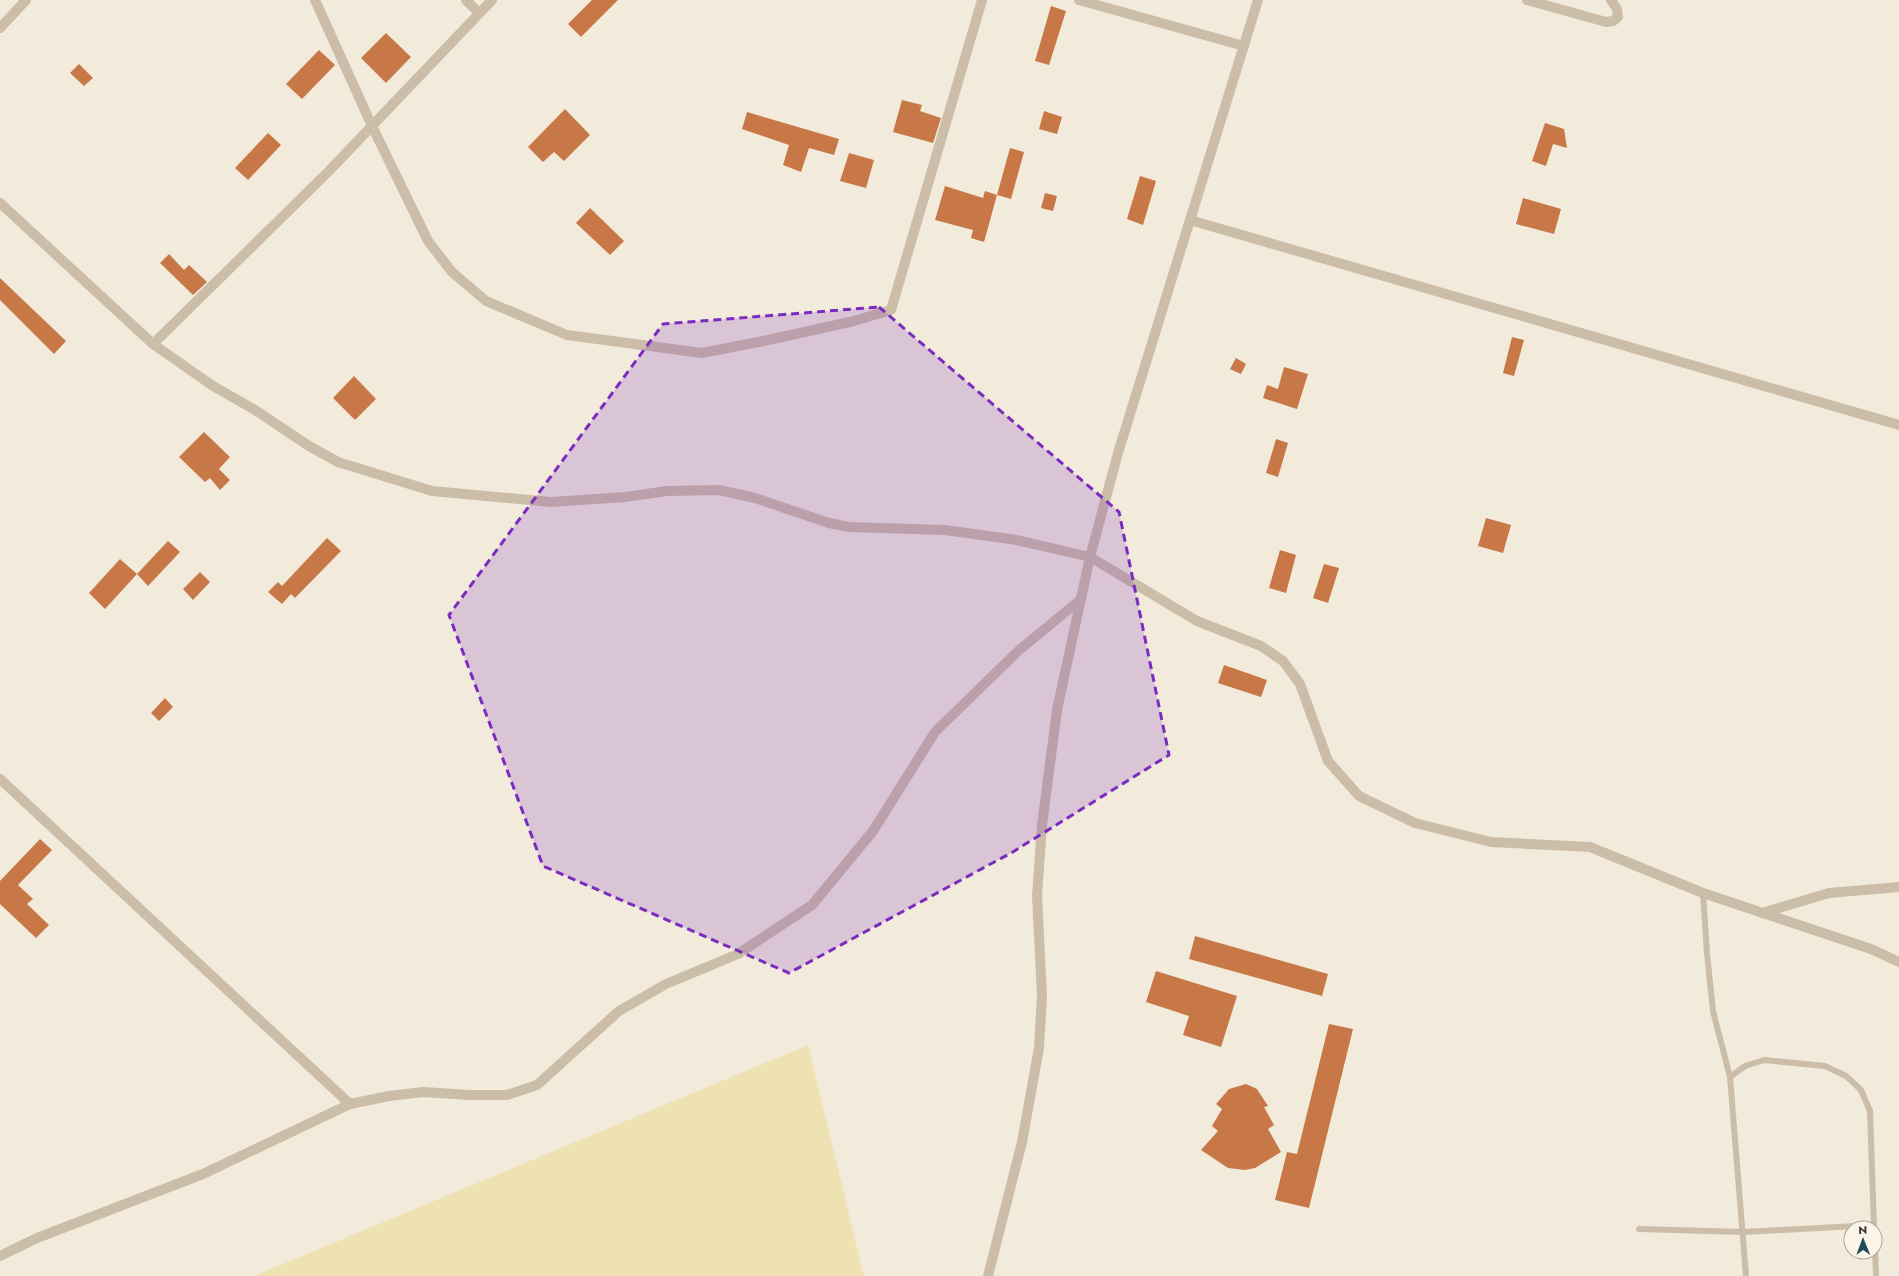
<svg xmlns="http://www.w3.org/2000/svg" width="1899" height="1276" font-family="Jost,sans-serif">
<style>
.sand{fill:#eee2b3}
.building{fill:#c77846}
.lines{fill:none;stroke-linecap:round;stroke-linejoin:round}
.lane{stroke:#cbbda8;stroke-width:6}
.street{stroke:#cbbda8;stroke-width:10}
.marked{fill:#7b2cbf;fill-opacity:0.2;stroke:#7b2cbf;stroke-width:3;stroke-dasharray:8 5;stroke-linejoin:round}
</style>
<rect width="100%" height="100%" fill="#f2ebdc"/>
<path class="sand" d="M808 1045 864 1276H254Z"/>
<g class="building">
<path d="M592 0H618L581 37 568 24Z"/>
<path d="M1051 6 1066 11 1049 65 1035 61Z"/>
<path d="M386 33 411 57 386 83 361 58Z"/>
<path d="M319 50 335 65 302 99 286 84Z"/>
<path d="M79 64 93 78 84 86 70 73Z"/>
<path d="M902 100 922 105 920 111 941 118 933 143 893 132Z"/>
<path d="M565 109 590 135 564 161 554 152 543 162 528 147Z"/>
<path d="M1044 111 1062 117 1057 134 1039 129Z"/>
<path d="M747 112 839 139 834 155 809 148 801 172 783 165 789 145 742 129Z"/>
<path d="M1545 123 1564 129 1567 148 1553 144 1546 166 1532 161Z"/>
<path d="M268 133 281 145 248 180 235 168Z"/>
<path d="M1010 148 1024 152 1011 199 997 195Z"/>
<path d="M849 153 874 160 866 188 840 181Z"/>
<path d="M1140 176 1156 181 1143 225 1127 219Z"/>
<path d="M945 186 983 198 985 191 997 195 984 242 971 238 973 230 935 220Z"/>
<path d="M1045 193 1057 196 1053 211 1041 208Z"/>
<path d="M1523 198 1561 209 1554 234 1516 224Z"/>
<path d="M590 208 624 241 610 255 576 223Z"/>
<path d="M169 254 184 270 189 265 207 282 193 295 160 263Z"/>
<path d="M0 278 66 341 54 354 0 300Z"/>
<path d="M1512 337 1524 340 1514 376 1503 373Z"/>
<path d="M1236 358 1246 364 1241 374 1230 369Z"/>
<path d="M1284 367 1308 374 1297 409 1263 398 1267 385 1278 389Z"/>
<path d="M354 376 376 399 355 420 333 398Z"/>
<path d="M204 432 230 457 219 469 230 480 220 490 210 478 205 482 179 457Z"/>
<path d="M1276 439 1288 443 1278 477 1266 473Z"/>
<path d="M1486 518 1511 525 1503 553 1478 546Z"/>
<path d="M327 538 341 551 295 598 291 594 282 604 268 592 278 582 282 586Z"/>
<path d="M168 541 180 552 148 586 137 574Z"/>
<path d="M1280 550 1296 555 1286 593 1269 588Z"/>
<path d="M120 559 137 574 105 609 89 593Z"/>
<path d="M1324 564 1339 568 1328 603 1313 598Z"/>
<path d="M200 572 210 582 193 600 183 589Z"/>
<path d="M1224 665 1267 680 1261 697 1218 683Z"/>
<path d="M165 698 173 707 159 721 151 713Z"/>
<path d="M40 839 52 850 18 885 33 899 27 904 49 925 36 938 0 904V881Z"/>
<path d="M1195 936 1328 974 1322 996 1189 959Z"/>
<path d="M1156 971 1237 996 1221 1047 1183 1035 1189 1016 1146 1002Z"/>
<path d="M1329 1024 1353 1029 1309 1208 1275 1200 1287 1152 1297 1154Z"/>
<path d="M1246 1084 1257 1089 1268 1106 1264 1107 1274 1125 1268 1129 1281 1152 1255 1168 1245 1170 1228 1168 1201 1150 1218 1131 1212 1126 1222 1109 1216 1104 1229 1089Z"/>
</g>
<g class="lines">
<g class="lane">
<path d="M1703 893 1707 953 1713 1011 1730 1077 1746 1276"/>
<path d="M1730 1077 1745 1066 1764 1060 1825 1066 1846 1076 1861 1090 1870 1111 1874 1228"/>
<path d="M1639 1229 1743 1232 1874 1225"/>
<path d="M1875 1247 1876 1276"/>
</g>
<g class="street">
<path d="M315 0 372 126 428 241 452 272 486 301 567 335 702 353 768 340 850 322 891 310 982 0"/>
<path d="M466 0 479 13"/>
<path d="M1079 0 1244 46"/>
<path d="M1527 0 1606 22 1613 21 1618 17 1617 9 1611 0"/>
<path d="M0 28 26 0"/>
<path d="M0 203 153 344 213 386 255 410 309 446 338 462 432 491 551 502 625 497 667 491 719 490 755 498 829 523 849 527 945 530 1017 540 1090 557 1197 621 1261 646 1283 661 1300 684 1328 761 1359 796 1415 823 1491 842 1590 847 1703 893 1871 949 1899 962"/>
<path d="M1190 220 1899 425"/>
<path d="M153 344 329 171 492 0"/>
<path d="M0 779 350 1104"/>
<path d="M1762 913 1829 893 1899 887"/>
<path d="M0 1256 37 1238 203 1174 350 1104 389 1096 423 1092 470 1095H507L537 1085 619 1011 666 984 738 954 812 905 873 831 935 732 1017 652 1080 600"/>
<path d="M988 1276 1022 1142 1039 1048 1042 996 1037 896 1042 825 1057 710 1090 557 1118 453 1258 0"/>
</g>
</g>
<path class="marked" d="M879 307 1119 512 1169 755 1011 853 789 973 543 866 449 615 663 324Z"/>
<g transform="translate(1863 1240) rotate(359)"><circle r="19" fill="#faf4e9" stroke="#aca59c"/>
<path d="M0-3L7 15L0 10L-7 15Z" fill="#1d4c59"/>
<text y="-6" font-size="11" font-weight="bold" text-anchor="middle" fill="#372f28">N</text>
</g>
</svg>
